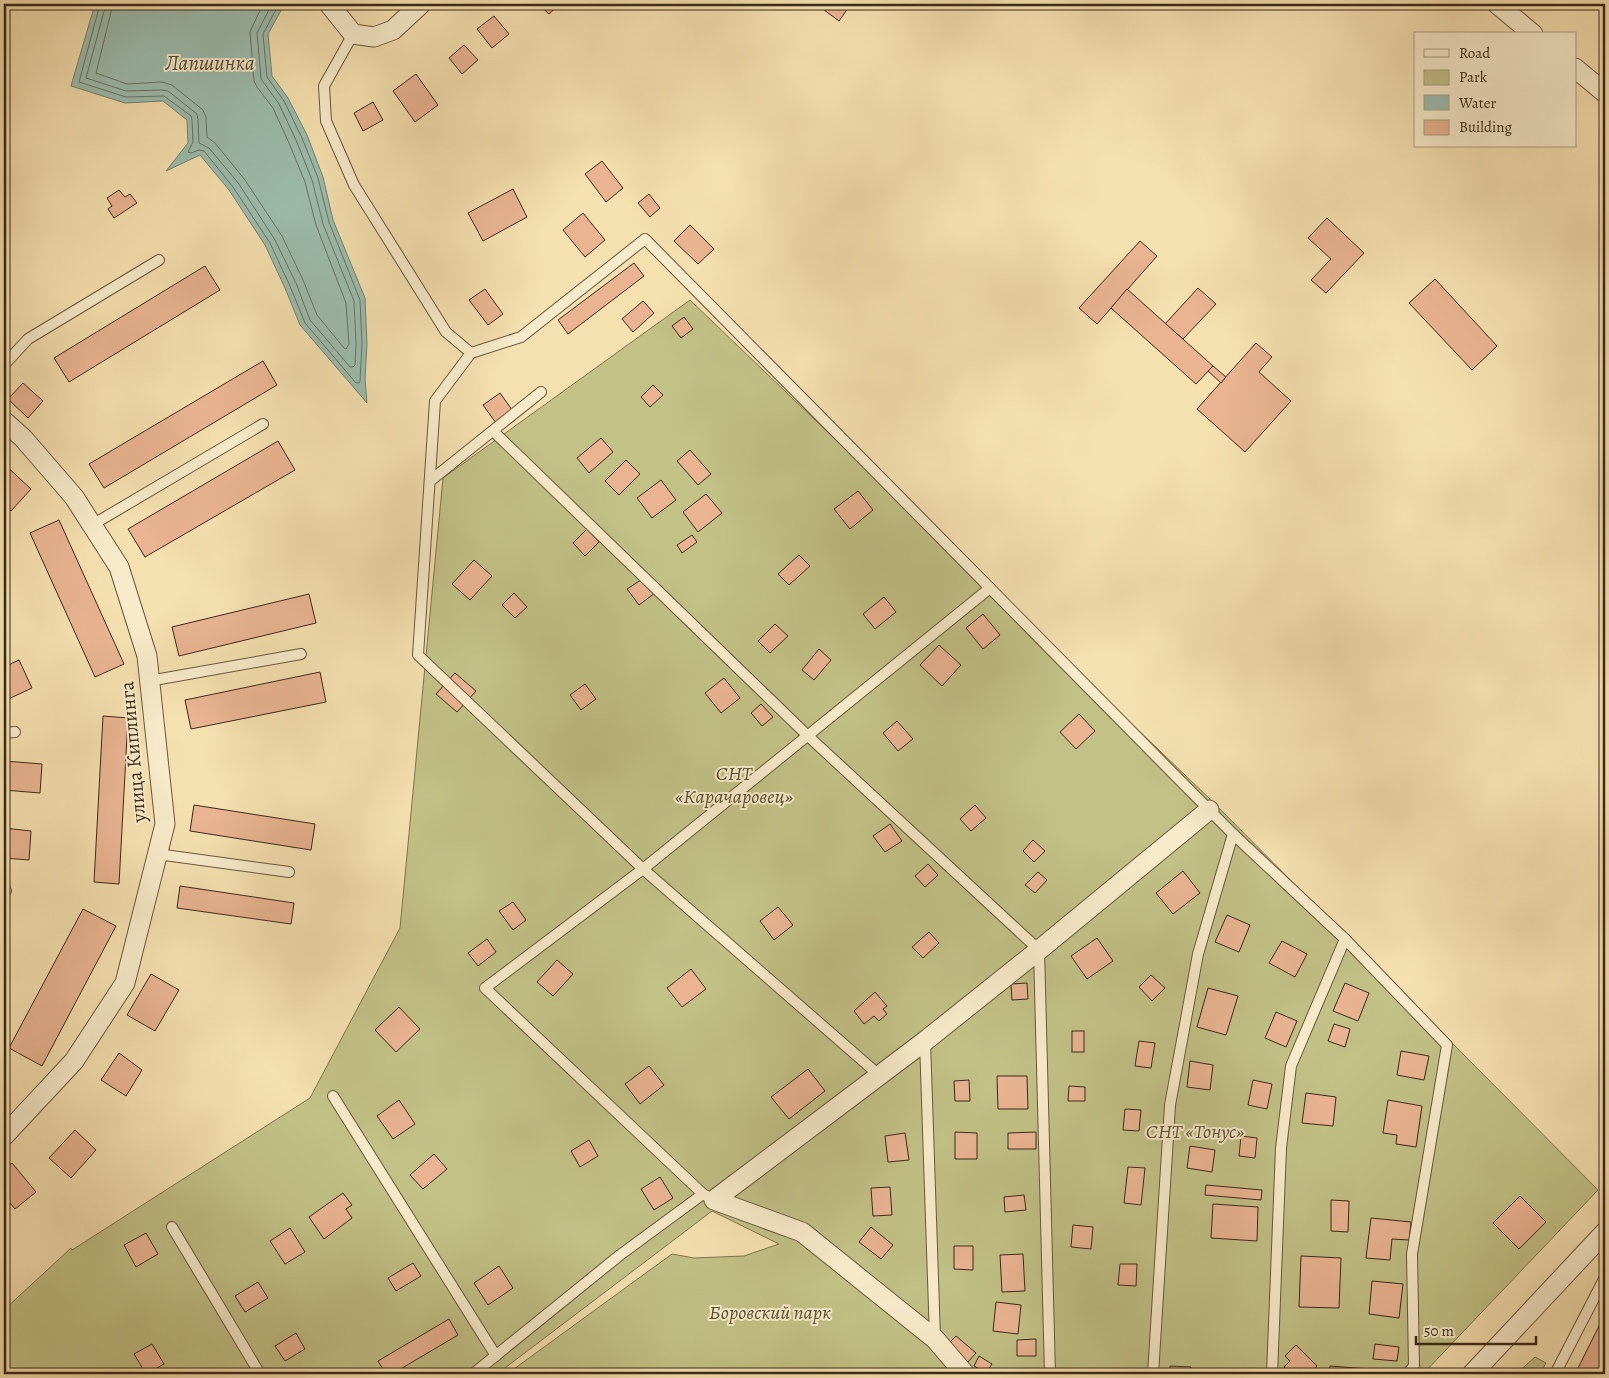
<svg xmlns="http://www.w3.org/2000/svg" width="1609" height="1378" font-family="Alegreya,serif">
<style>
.green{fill:#c2c186;stroke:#7e754f}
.water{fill:#9cbdaf;stroke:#758273}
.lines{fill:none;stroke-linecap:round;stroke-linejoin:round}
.shore{stroke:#6b7364;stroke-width:1}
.building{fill:#eab492;stroke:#3a2918}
.service-casing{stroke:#69573e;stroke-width:12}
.minor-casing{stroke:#69573e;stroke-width:21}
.service{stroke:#f8ebcb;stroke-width:10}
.minor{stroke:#f8ebcb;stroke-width:19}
.labels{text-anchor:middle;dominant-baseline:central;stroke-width:4;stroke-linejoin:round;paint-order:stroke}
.street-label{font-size:20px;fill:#3a2918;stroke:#f8ebcb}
.park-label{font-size:20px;font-style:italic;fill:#5c4f34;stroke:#f8ebcb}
.water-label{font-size:21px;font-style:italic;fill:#524e3e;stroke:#f8ebcb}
</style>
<rect width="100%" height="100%" fill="#f5e0af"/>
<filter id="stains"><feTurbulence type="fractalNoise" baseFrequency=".004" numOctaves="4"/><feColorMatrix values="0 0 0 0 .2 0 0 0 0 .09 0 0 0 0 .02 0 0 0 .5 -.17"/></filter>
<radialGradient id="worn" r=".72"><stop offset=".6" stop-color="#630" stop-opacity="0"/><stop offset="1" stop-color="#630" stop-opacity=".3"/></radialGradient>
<g class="green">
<path d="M690 300 1211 800 1598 1190 1423 1374H507L672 1254 694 1258 744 1256 779 1244 712 1211 497 1374H4V1310L71 1248 72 1250 310 1098 400 928 443 478Z"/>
<path d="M1535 1357 1546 1363 1540 1374H1516Z"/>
</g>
<path class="water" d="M95 4H283L284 5 268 34 272 76 288 98 307 135 323 177 333 220 365 298 367 344 365 379 367 403 300 325 285 288 265 245 229 190 200 155 166 171 188 143 187 120 163 101 125 103 71 86Z"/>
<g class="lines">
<g class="shore">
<path d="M100 4 79 82 126 97 164 96 191 116 192 120 193 142 188 152 191 153 199 150 204 151 233 187 270 243 290 286 305 323 356 383H359L360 381 362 344 360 300 329 222 318 178 302 138 284 101 267 77 263 34 279 4"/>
<path d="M106 4 86 78 126 91 162 90 168 91 197 114 198 120 199 143 209 148 239 184 275 240 296 283 310 320 350 367H353L355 365 356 344 354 301 323 224 312 180 296 140 279 104 261 79 257 33 272 4"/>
<path d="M113 4 96 73 127 84 162 82 172 85 203 110 206 117 207 137 215 143 245 180 282 236 303 280 317 315 344 348 346 349 349 344 346 303 316 225 305 182 289 143 273 108 257 87 254 81 250 32 263 4"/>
</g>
</g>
<g class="building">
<path d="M538 4H560L549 14Z"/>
<path d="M823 4H851L839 21 820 7Z"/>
<path d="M494 16 509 34 492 48 477 29Z"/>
<path d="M464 45 478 60 462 74 449 58Z"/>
<path d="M416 74 438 105 415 122 393 91Z"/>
<path d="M373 102 383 120 363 131 354 113Z"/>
<path d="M602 161 623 188 606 202 585 174Z"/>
<path d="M513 189 527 217 483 241 468 213Z"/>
<path d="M119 190 125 197 130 194 137 203 114 218 108 209 112 206 107 198Z"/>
<path d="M649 194 660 208 650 217 638 203Z"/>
<path d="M583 213 605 240 585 257 563 230Z"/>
<path d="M1327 218 1364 253 1326 293 1311 280 1331 259 1308 238Z"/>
<path d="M690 225 714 249 698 264 674 241Z"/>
<path d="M1140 241 1157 256 1097 324 1079 308Z"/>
<path d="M634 263 644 276 568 334 558 320Z"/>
<path d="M205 266 220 290 69 382 54 358Z"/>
<path d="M1435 279 1497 346 1472 370 1409 303Z"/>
<path d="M1198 288 1216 304 1183 339 1165 324Z"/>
<path d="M485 289 503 314 488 325 469 300Z"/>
<path d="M1127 289 1213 366 1196 384 1111 308Z"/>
<path d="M643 301 654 313 633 332 622 319Z"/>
<path d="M684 317 693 329 681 338 672 326Z"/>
<path d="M1256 343 1272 357 1259 372 1291 401 1245 452 1197 409Z"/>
<path d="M263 361 277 385 104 488 89 464Z"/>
<path d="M1213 366 1226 377 1221 383 1208 371Z"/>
<path d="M23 383 43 401 28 418 8 399Z"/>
<path d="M653 385 663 395 650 407 641 397Z"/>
<path d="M500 393 513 411 496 423 483 405Z"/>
<path d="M601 438 613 452 589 473 577 458Z"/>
<path d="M278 441 295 470 145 557 128 529Z"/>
<path d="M690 450 711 474 698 485 677 461Z"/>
<path d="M626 460 640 474 619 495 605 481Z"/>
<path d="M4 464 31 489 11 511 4 504Z"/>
<path d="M661 480 676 500 652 518 637 498Z"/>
<path d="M858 491 873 510 850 529 834 509Z"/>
<path d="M706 494 722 513 698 532 683 512Z"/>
<path d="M59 520 124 664 95 677 30 533Z"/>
<path d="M587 529 599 542 585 556 573 543Z"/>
<path d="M692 535 697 542 682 553 677 545Z"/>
<path d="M799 555 810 566 789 585 778 574Z"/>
<path d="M474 560 492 576 470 600 452 584Z"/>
<path d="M644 578 655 593 639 605 627 589Z"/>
<path d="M514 593 527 607 515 618 502 605Z"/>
<path d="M309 594 316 623 179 656 172 627Z"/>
<path d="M884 597 896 612 875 629 863 614Z"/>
<path d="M983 614 1000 635 983 649 966 628Z"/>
<path d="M775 624 788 636 770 653 758 641Z"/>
<path d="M939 645 961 665 942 686 920 665Z"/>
<path d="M819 649 831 660 814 680 802 670Z"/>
<path d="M19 660 32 688 4 701V667Z"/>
<path d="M320 672 326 702 191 729 185 700Z"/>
<path d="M455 673 476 691 457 712 436 694Z"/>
<path d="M724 678 740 698 721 713 705 693Z"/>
<path d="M585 684 596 699 581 710 570 695Z"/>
<path d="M761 704 773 717 762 726 751 713Z"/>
<path d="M1079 714 1095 731 1076 749 1060 732Z"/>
<path d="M103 716 128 718 119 884 94 882Z"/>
<path d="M897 721 913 739 898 751 883 733Z"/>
<path d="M4 761 42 764 40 793 4 790Z"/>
<path d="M194 805 315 824 311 850 190 831Z"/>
<path d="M975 805 986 818 971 831 960 819Z"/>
<path d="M890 824 902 841 885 852 873 836Z"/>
<path d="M4 828 31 831 29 860 4 858Z"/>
<path d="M1033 840 1045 851 1034 862 1023 851Z"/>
<path d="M928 864 938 875 925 887 915 876Z"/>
<path d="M1183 871 1200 893 1173 914 1156 893Z"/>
<path d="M1038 872 1047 880 1035 893 1025 885Z"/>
<path d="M180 886 294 903 291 924 177 908Z"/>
<path d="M513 902 526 920 513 930 499 911Z"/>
<path d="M778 907 793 925 774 940 760 921Z"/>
<path d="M83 909 116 926 42 1066 9 1048Z"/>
<path d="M1227 915 1250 925 1239 952 1215 942Z"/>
<path d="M929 932 939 943 923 958 912 947Z"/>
<path d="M1097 938 1113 961 1087 979 1071 956Z"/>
<path d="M487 939 496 952 478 966 468 953Z"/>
<path d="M1282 941 1307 954 1295 977 1269 963Z"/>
<path d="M557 960 573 974 553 996 537 982Z"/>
<path d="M691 969 706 989 682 1007 667 988Z"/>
<path d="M151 974 179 990 155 1031 127 1015Z"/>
<path d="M1151 975 1165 988 1152 1001 1139 987Z"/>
<path d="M1027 983 1028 999 1012 1000 1011 984Z"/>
<path d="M1345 983 1369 993 1358 1021 1333 1011Z"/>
<path d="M1208 988 1238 996 1226 1035 1197 1027Z"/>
<path d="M875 992 887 1006 883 1009 887 1014 879 1021 874 1016 864 1024 854 1011Z"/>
<path d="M399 1007 420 1029 396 1052 375 1030Z"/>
<path d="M1276 1012 1297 1021 1286 1047 1265 1038Z"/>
<path d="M1334 1024 1350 1029 1345 1047 1328 1041Z"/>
<rect x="1072" y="1031" width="12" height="21"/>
<path d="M1139 1041 1155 1043 1151 1068 1135 1066Z"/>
<path d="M1401 1051 1429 1056 1424 1080 1397 1075Z"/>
<path d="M119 1053 142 1070 126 1096 101 1080Z"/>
<path d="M1190 1061 1213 1065 1210 1090 1187 1087Z"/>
<path d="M649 1066 664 1085 640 1104 625 1084Z"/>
<path d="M808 1069 825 1091 789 1119 771 1097Z"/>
<path d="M997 1076H1027L1028 1109H998Z"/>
<path d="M969 1080 970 1101H955L954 1081Z"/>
<path d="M1253 1080 1272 1084 1267 1109 1248 1105Z"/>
<path d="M1069 1086 1085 1087V1101H1068Z"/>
<path d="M1306 1093 1336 1097 1333 1126 1302 1123Z"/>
<path d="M399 1100 415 1124 393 1139 377 1116Z"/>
<path d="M1388 1100 1422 1106 1416 1147 1396 1144 1397 1135 1383 1133Z"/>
<path d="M1125 1109 1141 1110 1139 1131 1123 1130Z"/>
<path d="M75 1130 96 1150 71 1178 49 1158Z"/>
<path d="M955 1132 977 1133V1159H955Z"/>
<path d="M1036 1132V1149H1008V1133Z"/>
<path d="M905 1133 909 1160 888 1162 885 1136Z"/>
<path d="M1241 1136 1257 1138 1255 1158 1239 1156Z"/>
<path d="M589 1140 598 1156 580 1167 571 1151Z"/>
<path d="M1190 1146 1215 1150 1212 1172 1187 1168Z"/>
<path d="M434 1154 447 1169 423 1189 410 1175Z"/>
<path d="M12 1163 36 1192 15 1209 4 1196V1170Z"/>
<path d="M1128 1167 1145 1168 1141 1205 1124 1203Z"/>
<path d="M660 1177 673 1198 654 1210 641 1189Z"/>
<path d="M1206 1185 1262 1190 1261 1200 1205 1195Z"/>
<path d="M890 1187 892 1215 873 1216 871 1188Z"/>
<path d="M343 1193 352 1205 346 1209 352 1218 324 1239 309 1217Z"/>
<path d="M1024 1195 1026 1210 1005 1212 1004 1197Z"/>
<path d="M1520 1196 1546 1222 1519 1249 1493 1223Z"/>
<path d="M1331 1200 1349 1201 1348 1232 1331 1231Z"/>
<path d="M1213 1204 1258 1207 1257 1241 1211 1238Z"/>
<path d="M1371 1218 1411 1222 1409 1240 1392 1239 1390 1260 1366 1258Z"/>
<path d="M1073 1225 1093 1227 1091 1249 1071 1247Z"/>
<path d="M871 1227 893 1245 881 1259 859 1242Z"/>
<path d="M290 1228 305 1252 285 1264 270 1241Z"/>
<path d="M146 1233 158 1254 136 1267 124 1245Z"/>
<path d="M954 1246H973V1270L954 1269Z"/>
<path d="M1023 1254 1025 1291 1002 1292 1000 1255Z"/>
<path d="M1301 1256 1341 1258 1339 1308 1299 1307Z"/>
<path d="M413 1263 421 1276 396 1291 388 1278Z"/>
<path d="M1120 1264H1137L1136 1286 1118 1285Z"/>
<path d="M499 1266 513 1288 488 1305 474 1283Z"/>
<path d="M1372 1281 1403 1284 1399 1318 1369 1314Z"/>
<path d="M258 1282 268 1298 245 1312 235 1296Z"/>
<path d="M996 1302 1021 1305 1018 1334 993 1331Z"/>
<path d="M1605 1314V1374H1575Z"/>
<path d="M449 1319 458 1335 392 1374H386L378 1361Z"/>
<path d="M296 1333 305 1349 285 1361 275 1346Z"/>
<path d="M956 1336 976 1353 967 1363 947 1345Z"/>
<path d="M1036 1339V1356H1017V1340Z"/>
<path d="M152 1344 164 1364 146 1374 134 1354Z"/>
<path d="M1375 1344 1399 1347 1397 1361 1373 1359Z"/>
<path d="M1296 1345 1317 1366 1309 1374H1292L1284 1367 1290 1361 1285 1356Z"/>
<path d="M979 1356 992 1364 986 1373 974 1366Z"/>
<path d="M1170 1366 1191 1367 1190 1374H1170Z"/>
<path d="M1330 1366 1370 1369V1374H1329Z"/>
</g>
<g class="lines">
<defs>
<g id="service">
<path d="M353 34 324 86 326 121 354 185 446 332 471 353 521 337 645 239 1233 834 1345 939 1447 1045 1412 1254 1414 1366 1407 1374"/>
<path d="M471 353 435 401 418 655 643 869 879 1075"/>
<path d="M4 365 28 339 159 260"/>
<path d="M493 431 807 735 1039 950 1050 1374"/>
<path d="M430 481 541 392"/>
<path d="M92 525 263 424"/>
<path d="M149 681 301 654"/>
<path d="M4 733 15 732"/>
<path d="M157 854 289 872"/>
<path d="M4 891H6"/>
<path d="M925 1041 935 1338"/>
<path d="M333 1096 496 1356"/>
<path d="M714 1200 703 1194 485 988 643 869 990 588"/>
<path d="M172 1227 260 1374"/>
<path d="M473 1374 620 1255 703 1194"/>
<path d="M1153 1374 1170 1105 1198 954 1233 834"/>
<path d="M1272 1374 1281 1148 1291 1066 1345 939"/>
<path d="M1555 1374 1605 1277"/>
</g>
<g id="minor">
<path d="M329 4 353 34 374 37 393 30 421 4"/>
<path d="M1497 4 1533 34"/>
<path d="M1575 68 1605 93"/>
<path d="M4 421 23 438 74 497 119 567 147 656 165 824 125 983 74 1061 4 1136"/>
<path d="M965 1374 935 1339 802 1232 714 1200 925 1041 1039 950 1209 810"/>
<path d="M1472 1374 1605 1232"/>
</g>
</defs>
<use href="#service" class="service-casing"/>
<use href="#minor" class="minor-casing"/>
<use href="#service" class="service"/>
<use href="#minor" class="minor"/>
</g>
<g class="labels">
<g class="street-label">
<text transform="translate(133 752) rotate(-95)">улица Киплинга</text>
</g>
<g class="park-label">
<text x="734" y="773">СНТ<tspan x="734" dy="23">«Карачаровец»</tspan></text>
<text x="1195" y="1131">СНТ «Тонус»</text>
<text x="770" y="1312">Боровский парк</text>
</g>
<g class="water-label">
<text x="210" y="63">Лапшинка</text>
</g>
</g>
<rect width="1609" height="1378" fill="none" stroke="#f5e0af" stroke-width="20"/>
<rect x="5" y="5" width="1599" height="1368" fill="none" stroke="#3a2918" stroke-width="2.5"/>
<rect x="10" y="10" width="1589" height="1358" fill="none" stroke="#3a2918"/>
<rect x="1414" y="32" width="162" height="115" fill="#f8ebcb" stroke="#ac9d83"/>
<rect x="1424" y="49" width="25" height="8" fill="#f8ebcb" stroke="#ac9d83"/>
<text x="1459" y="58" font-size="15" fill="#3a2918">Road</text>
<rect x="1424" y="70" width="25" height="15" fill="#c2c186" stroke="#ac9d83"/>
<text x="1459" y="82" font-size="15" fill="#3a2918">Park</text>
<rect x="1424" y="95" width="25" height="15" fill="#9cbdaf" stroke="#ac9d83"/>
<text x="1459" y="108" font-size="15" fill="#3a2918">Water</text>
<rect x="1424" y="120" width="25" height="15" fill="#eab492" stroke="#ac9d83"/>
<text x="1459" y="132" font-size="15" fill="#3a2918">Building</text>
<path d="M1416 1336v8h120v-8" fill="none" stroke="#3a2918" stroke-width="2.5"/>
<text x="1424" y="1336" font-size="15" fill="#3a2918" stroke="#f8ebcb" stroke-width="4" paint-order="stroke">50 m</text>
<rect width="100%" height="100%" filter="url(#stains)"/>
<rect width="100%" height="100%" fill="url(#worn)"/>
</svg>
